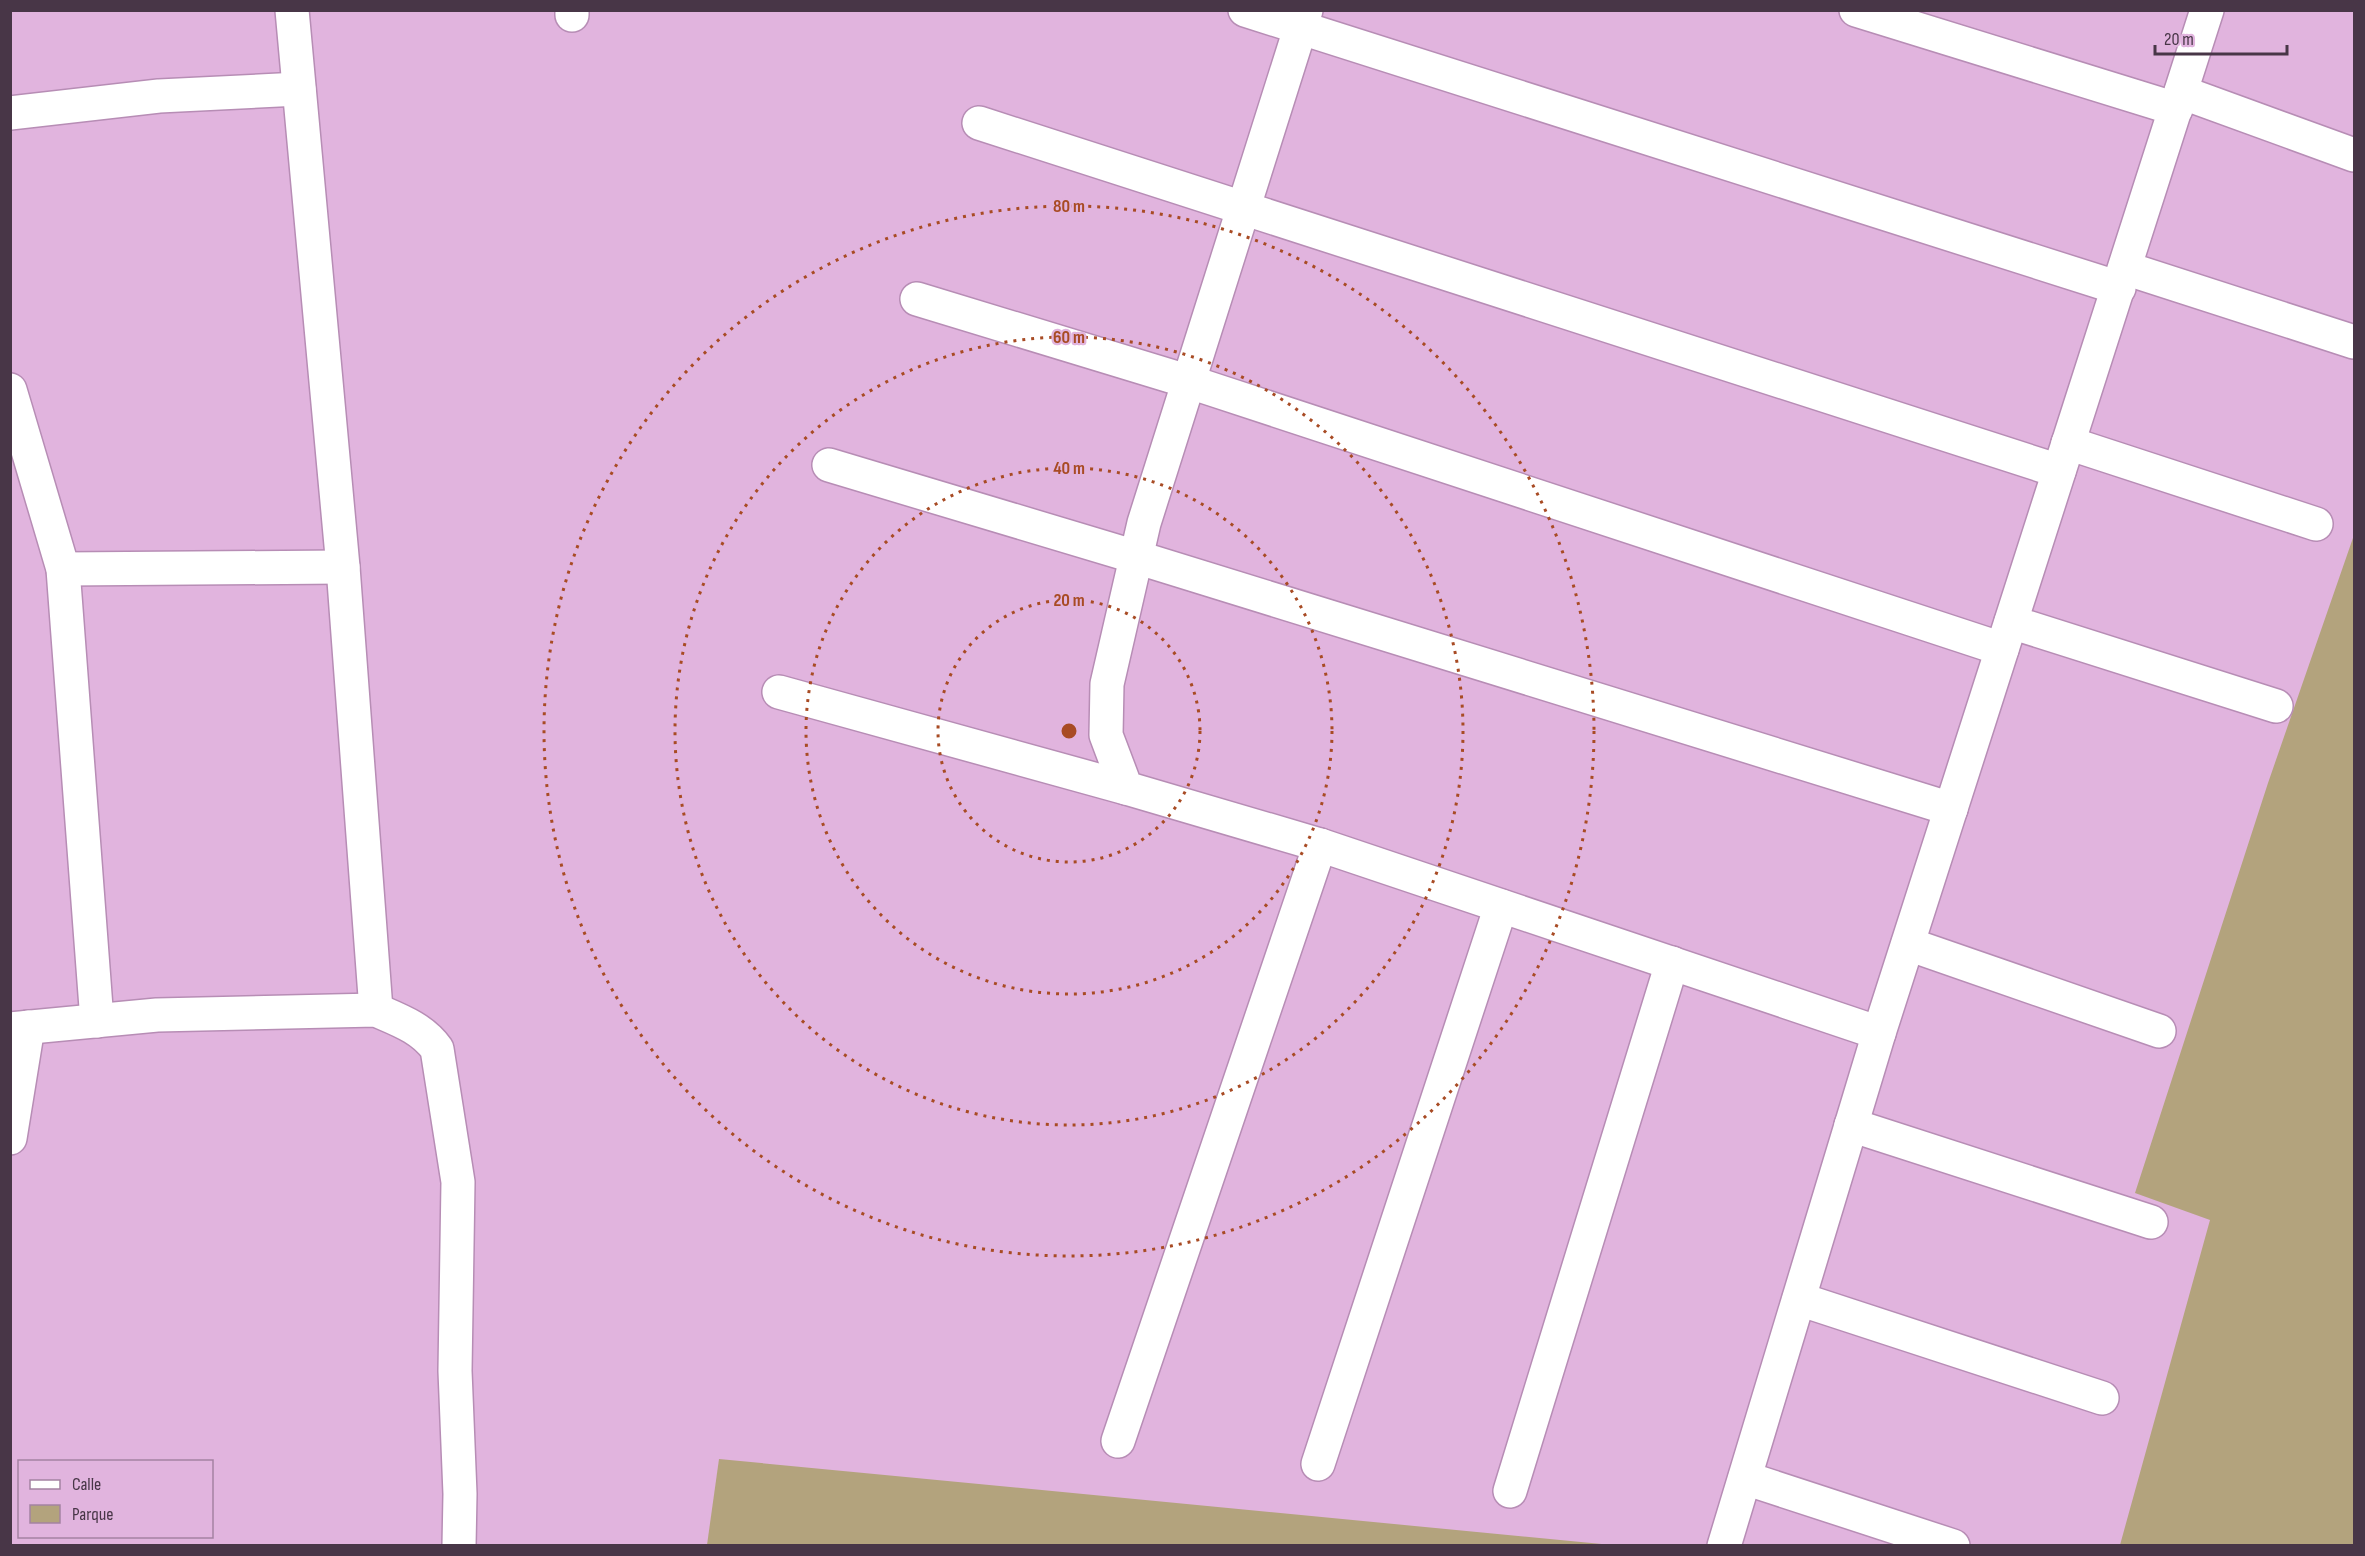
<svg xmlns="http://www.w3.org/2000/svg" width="2365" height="1556" font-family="'Sofia Sans Condensed',sans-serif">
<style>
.green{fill:#b3a37d}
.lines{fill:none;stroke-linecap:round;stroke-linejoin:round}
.street-casing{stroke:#b78db5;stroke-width:36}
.street{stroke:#fff;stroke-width:33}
.ring{fill:none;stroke:#a84b24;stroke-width:3;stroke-dasharray:3 6}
.centre{fill:#a84b24;stroke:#e1b4de;stroke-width:3}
.ring-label{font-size:18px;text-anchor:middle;font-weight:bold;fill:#a84b24;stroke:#e1b4de;stroke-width:4.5;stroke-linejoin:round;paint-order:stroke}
</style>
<rect width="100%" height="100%" fill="#e1b4de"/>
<g class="green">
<path d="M2354 535V1545H2120L2210 1220 2135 1193 2268 783Z"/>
<path d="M719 1459 1612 1545H707Z"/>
</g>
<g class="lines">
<defs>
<g id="street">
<path d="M292 10 343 567 376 1010"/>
<path d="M572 10V15"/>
<path d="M1245 10 2119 288"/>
<path d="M1306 10 1144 523 1107 684 1106 735 1126 788 1320 845 1879 1033"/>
<path d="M1856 10 2176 109"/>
<path d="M2181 92 2354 155"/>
<path d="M10 113 159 96 299 89"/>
<path d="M979 123 2059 471"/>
<path d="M2125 268 2354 342"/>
<path d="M917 299 1190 382 2002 649"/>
<path d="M10 390 63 569 97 1021"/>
<path d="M2068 443 2316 524"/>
<path d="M829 465 1136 557 1951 809"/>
<path d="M63 569 343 567"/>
<path d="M2011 622 2276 706"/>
<path d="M779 692 1126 788"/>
<path d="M1908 944 2159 1031"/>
<path d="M10 1029 157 1015 376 1010C399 1020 422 1028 437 1049L458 1182 455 1371 460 1494 459 1546"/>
<path d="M1851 1125 2151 1222"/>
<path d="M10 1138 28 1027"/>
<path d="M1799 1299 2102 1398"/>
<path d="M1118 1441 1320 845"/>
<path d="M1318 1464 1501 906"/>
<path d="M1745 1478 1953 1546"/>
<path d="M1510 1491 1672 963"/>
<path d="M1724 1546 1879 1033 2207 10"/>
</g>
</defs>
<use href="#street" class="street-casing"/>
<use href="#street" class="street"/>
</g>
<g class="ring">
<circle cx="1069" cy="731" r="131"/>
<circle cx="1069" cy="731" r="263"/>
<circle cx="1069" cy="731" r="394"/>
<circle cx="1069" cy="731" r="525"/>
</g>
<circle cx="1069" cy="731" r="9" class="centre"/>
<g class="ring-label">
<text x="1069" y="212">80 m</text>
<text x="1069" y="343">60 m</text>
<text x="1069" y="474">40 m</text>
<text x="1069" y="606">20 m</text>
</g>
<rect width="2365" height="1556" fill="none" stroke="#483647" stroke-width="24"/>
<rect x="18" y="1460" width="195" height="78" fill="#e1b4de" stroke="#a482a2" stroke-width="1.5"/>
<rect x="30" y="1480" width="30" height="9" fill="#ffffff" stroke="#a482a2" stroke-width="1.5"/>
<text x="72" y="1490" font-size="18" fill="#483647">Calle</text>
<rect x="30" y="1505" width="30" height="18" fill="#b3a37d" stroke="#a482a2" stroke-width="1.5"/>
<text x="72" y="1520" font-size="18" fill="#483647">Parque</text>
<path d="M2155 45v9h132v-9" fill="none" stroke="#483647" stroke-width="3"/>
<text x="2164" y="45" font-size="18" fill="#483647" stroke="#e1b4de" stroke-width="4.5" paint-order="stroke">20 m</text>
</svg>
